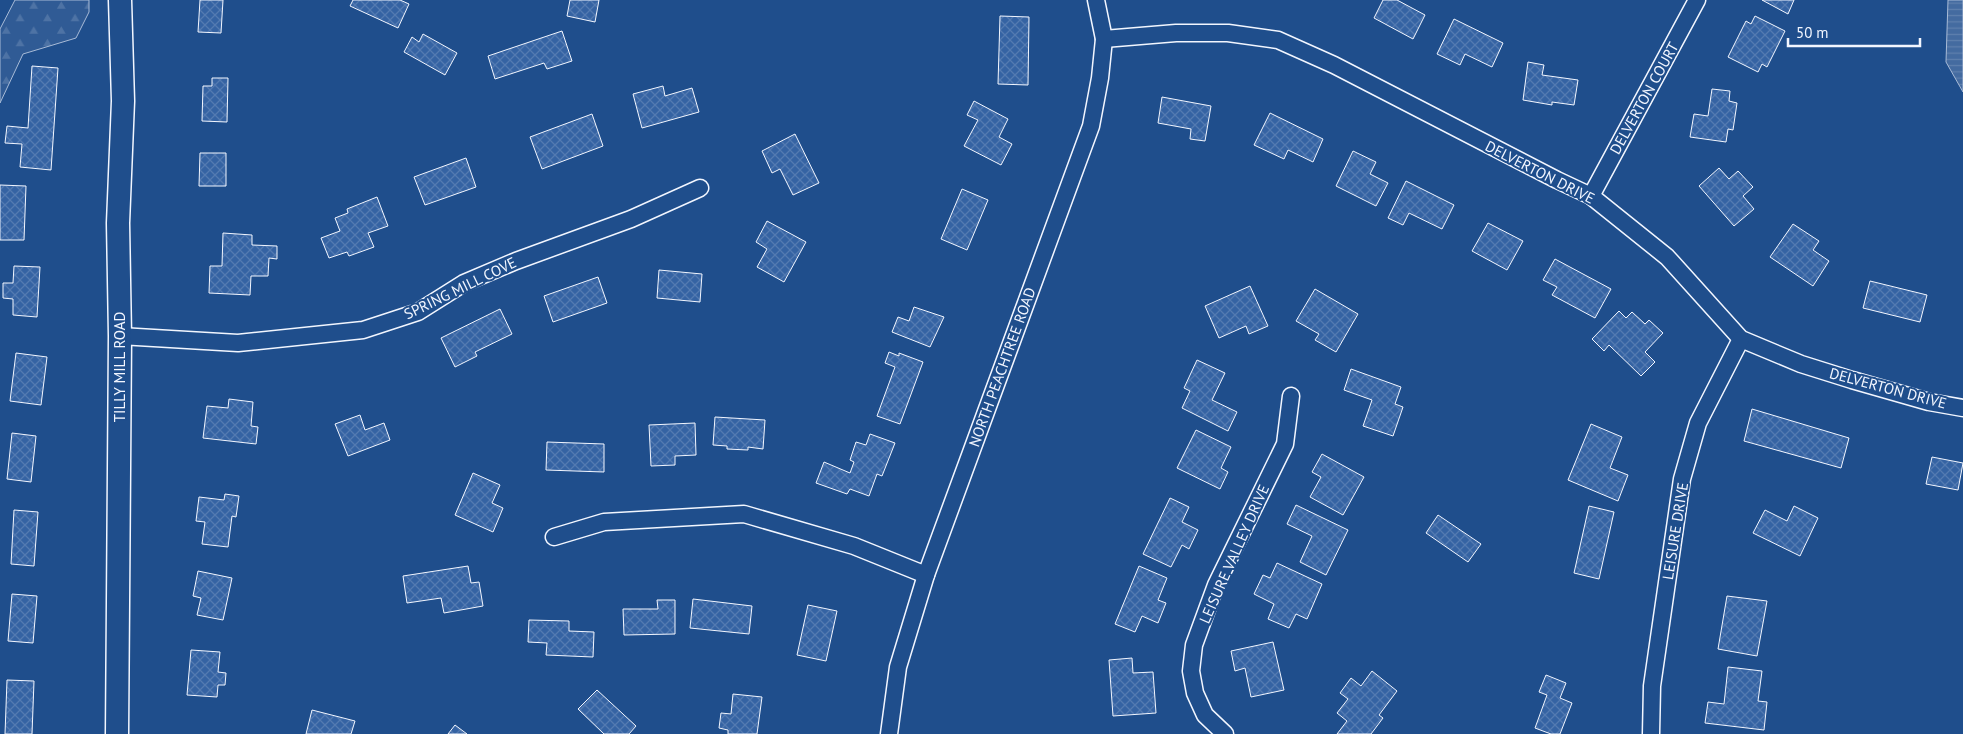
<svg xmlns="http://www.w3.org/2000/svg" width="1963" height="734" font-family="'PT Sans',sans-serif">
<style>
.forest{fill:url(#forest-firs);stroke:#a8bbd7}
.water{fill:url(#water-rules);stroke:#a8bbd7}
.building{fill:url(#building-cross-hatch);stroke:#f2f6ff}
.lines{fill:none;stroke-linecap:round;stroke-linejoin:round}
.street-casing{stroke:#f2f6ff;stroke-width:19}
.secondary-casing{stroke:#f2f6ff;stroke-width:25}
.street{stroke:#1f4e8c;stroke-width:16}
.secondary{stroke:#1f4e8c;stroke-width:22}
.labels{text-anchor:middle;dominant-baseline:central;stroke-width:4;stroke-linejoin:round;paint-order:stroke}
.street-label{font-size:15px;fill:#f2f6ff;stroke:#1f4e8c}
</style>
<defs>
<pattern id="forest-firs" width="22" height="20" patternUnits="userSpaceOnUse" patternTransform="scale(1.25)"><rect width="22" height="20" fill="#305b95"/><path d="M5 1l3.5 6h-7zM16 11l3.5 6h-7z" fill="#4e73a5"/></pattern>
<pattern id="water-rules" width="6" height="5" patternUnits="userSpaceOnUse" patternTransform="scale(1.25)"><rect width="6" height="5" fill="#446ba0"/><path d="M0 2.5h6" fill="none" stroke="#5f81ae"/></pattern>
<pattern id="building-cross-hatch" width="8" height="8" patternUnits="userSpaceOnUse" patternTransform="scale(1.25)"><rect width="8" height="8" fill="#3563a3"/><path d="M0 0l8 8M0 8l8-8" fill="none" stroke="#537ab1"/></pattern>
</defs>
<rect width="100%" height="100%" fill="#1f4e8c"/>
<path class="forest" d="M15 0H89V12L76 38 23 54 0 103V29Z"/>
<path class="water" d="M1948 0H1963V92L1946 62Z"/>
<g class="building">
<path d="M200 0H223L221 33 198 32Z"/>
<path d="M353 0H400L409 4 398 28 350 6Z"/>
<path d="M570 0H599L595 22 567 16Z"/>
<path d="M1383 0H1397L1425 15 1413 39 1374 18Z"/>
<path d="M1762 0H1794L1788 14Z"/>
<path d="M1000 16 1029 17 1028 85 998 84Z"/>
<path d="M1755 16 1785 31 1767 67 1762 64 1758 72 1728 57 1746 21 1751 24Z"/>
<path d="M1454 19 1503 43 1492 67 1465 54 1460 65 1437 54Z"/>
<path d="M562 31 572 61 547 69 544 63 495 79 488 56Z"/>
<path d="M423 34 457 53 445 75 404 52 412 37 419 42Z"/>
<path d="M1528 62 1544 65 1542 75 1578 80 1574 105 1552 102V105L1523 100Z"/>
<path d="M32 66 58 68 51 170 20 167 22 144 5 143 7 126 28 128Z"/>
<path d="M212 78H228L227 122 202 121 203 86H212Z"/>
<path d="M663 86 665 96 692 88 699 112 642 128 633 94Z"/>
<path d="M1712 89 1730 91 1729 101 1737 103 1733 130 1728 129 1726 142 1690 137 1694 114 1708 116Z"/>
<path d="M1162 97 1211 106 1205 141 1190 139 1191 129 1158 123Z"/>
<path d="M974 101 1008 119 999 137 1012 144 1001 165 964 146 978 120 967 115Z"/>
<path d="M1270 113 1323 139 1313 162 1288 150 1284 159 1254 145Z"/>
<path d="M592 114 603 146 542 169 530 137Z"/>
<path d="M795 134 819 183 793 195 780 169 772 173 762 151Z"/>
<path d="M1353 151 1376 162 1370 174 1388 183 1376 206 1336 186Z"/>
<path d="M200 153H226V186H199Z"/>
<path d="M466 158 476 187 425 205 414 177Z"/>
<path d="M1719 168 1729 179 1738 171 1753 187 1743 196 1754 209 1734 226 1699 186Z"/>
<path d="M1406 181 1454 205 1442 229 1409 213 1403 225 1388 218Z"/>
<path d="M0 185 26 186 24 240H0Z"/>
<path d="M962 189 988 200 967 250 941 239Z"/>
<path d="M377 197 388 226 368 233 374 247 349 256 347 252 329 258 321 238 340 231 335 218 348 213 347 209Z"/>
<path d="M767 221 806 242 784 282 757 267 767 249 756 242Z"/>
<path d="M1488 223 1523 241 1507 270 1472 251Z"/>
<path d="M1793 224 1819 241 1813 250 1829 261 1813 286 1770 257Z"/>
<path d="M223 233 252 235V245L277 246V259L269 258 268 276H251L250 295 209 293 210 266H222Z"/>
<path d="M1555 259 1611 289 1595 318 1552 295 1557 287 1543 280Z"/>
<path d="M14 266 40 267 37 317 13 315V299L3 298V283H13Z"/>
<path d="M659 270 702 274 700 302 657 298Z"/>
<path d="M598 277 607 303 553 322 544 296Z"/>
<path d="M1870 281 1927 295 1920 322 1863 308Z"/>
<path d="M1250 286 1268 326 1249 334 1246 326 1219 338 1205 306Z"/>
<path d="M1315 289 1358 314 1336 352 1315 340 1319 334 1296 321Z"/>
<path d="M914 307 944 317 930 347 892 332 898 317 909 321Z"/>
<path d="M500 309 512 334 475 352 477 356 455 367 441 338Z"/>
<path d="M1619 311 1626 318 1632 312 1645 324 1649 320 1663 333 1645 352 1655 362 1641 376 1609 345 1604 351 1592 339Z"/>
<path d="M889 352 899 356V353L923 362 900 424 877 416 895 367 885 363Z"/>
<path d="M16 353 47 357 41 405 10 401Z"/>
<path d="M1197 360 1225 373 1212 400 1237 412 1228 431 1182 408 1190 391 1184 388Z"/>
<path d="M1351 369 1401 387 1395 404 1403 407 1393 436 1363 426 1372 400 1344 390Z"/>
<path d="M229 399 253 402 251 426 258 427 256 444 203 438 207 406 228 408Z"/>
<path d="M1752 409 1849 438 1841 468 1744 441Z"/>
<path d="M360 415 365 430 384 423 390 440 348 456 335 424Z"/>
<path d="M715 417 765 420 763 449 748 447V450L727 449V446L713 445Z"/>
<path d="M695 423 696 455 675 456V465L651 466 649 425Z"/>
<path d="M1591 424 1622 437 1610 468 1628 475 1618 501 1568 480Z"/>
<path d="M1196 430 1231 447 1221 468 1228 472 1220 489 1177 468Z"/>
<path d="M12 433 36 436 31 482 7 479Z"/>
<path d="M870 434 895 443 882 476 877 474 869 496 850 489 847 494 816 483 824 462 850 473 854 462 850 460 856 442 866 445Z"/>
<path d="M547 442 604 444V472L546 470Z"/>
<path d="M1322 454 1364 477 1343 515 1310 497 1321 477 1312 472Z"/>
<path d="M1932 457 1963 463 1958 490 1926 484Z"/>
<path d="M473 473 500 485 492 503 503 508 493 532 455 515Z"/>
<path d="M225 494 239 496 236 517 232 516 228 547 202 544 205 522 196 521 199 497 224 500Z"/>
<path d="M1170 498 1189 507 1182 522 1198 530 1189 549 1182 545 1171 567 1143 554Z"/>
<path d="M1296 505 1348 530 1326 575 1300 562 1312 536 1287 524Z"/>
<path d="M1589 506 1614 512 1599 579 1574 573Z"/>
<path d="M1794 506 1818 518 1800 556 1753 533 1765 510 1787 521Z"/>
<path d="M14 510 38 512 34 566 11 564Z"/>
<path d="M1438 515 1481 544 1468 562 1426 533Z"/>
<path d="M1277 563 1322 584 1307 619 1296 614 1289 628 1268 619 1274 604 1254 594 1263 575 1270 578Z"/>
<path d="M468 566 471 583 479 582 483 606 444 613 441 598 407 603 403 576Z"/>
<path d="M1139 566 1167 578 1158 600 1166 603 1158 623 1142 616 1135 632 1115 624Z"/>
<path d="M198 571 232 578 223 620 197 615 201 598 193 596Z"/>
<path d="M12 594 37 596 33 643 8 641Z"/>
<path d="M1727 596 1767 601 1757 656 1718 649Z"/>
<path d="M693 599 752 606 749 634 690 628Z"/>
<path d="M657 600H675V634L624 635 623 609H658Z"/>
<path d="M808 605 837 611 826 661 797 655Z"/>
<path d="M529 620 569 621V631L594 632 593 657 546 655 547 643 528 642Z"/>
<path d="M1273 642 1284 690 1251 697 1245 668 1235 671 1231 651Z"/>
<path d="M191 650 220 652 218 672 226 673 225 685H218L217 697 187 695Z"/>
<path d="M1132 658 1133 673 1153 672 1156 713 1113 716 1109 660Z"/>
<path d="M1728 667 1762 671 1758 701 1767 702 1764 730 1705 723 1708 702 1724 704Z"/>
<path d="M1372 671 1397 691 1379 715 1383 718 1371 734H1337L1347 721 1337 713 1348 699 1340 693 1351 678 1361 686Z"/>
<path d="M1546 675 1566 683 1560 698 1572 703 1560 734H1551L1535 728 1547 695 1539 692Z"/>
<path d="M7 680 34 681 32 734H5Z"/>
<path d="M597 690 636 726 629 734H604L578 709Z"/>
<path d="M733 694 762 697 757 734H728V730L719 728 721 713 731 714Z"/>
<path d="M312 710 355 721 351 734H306Z"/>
<path d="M455 725 467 734H448Z"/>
</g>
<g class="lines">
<defs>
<g id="street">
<path d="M1104 39 1176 33H1228L1278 40 1334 65 1557 180 1591 196 1667 257 1741 339 1801 364 1852 380 1929 402 1963 408"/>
<path d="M1591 196 1697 0"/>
<path d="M120 336 238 343 363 330 418 312 464 283 516 261 631 219 700 188"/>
<path d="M554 537 604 522 744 514 854 546 926 575"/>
<path d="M889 734 898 667 926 575 1091 126 1100 78 1104 39 1096 0"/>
<path d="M1225 734 1205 715 1195 693 1191 671 1194 645 1216 585 1285 444 1291 396"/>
<path d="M1651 734 1652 686 1682 479 1698 423 1741 339"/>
</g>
<path id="secondary" d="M117 734 120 336 118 223 123 101 120 0"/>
</defs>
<use href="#street" class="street-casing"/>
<use href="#secondary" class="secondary-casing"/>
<use href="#street" class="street"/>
<use href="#secondary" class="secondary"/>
</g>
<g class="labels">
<g class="street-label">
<text transform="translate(1644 98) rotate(-61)">DELVERTON COURT</text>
<text transform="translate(1540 172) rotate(27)">DELVERTON DRIVE</text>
<text transform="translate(460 288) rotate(-26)">SPRING MILL COVE</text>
<text transform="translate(119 367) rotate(-90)">TILLY MILL ROAD</text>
<text transform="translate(1002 367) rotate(-70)">NORTH PEACHTREE ROAD</text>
<text transform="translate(1888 388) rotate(15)">DELVERTON DRIVE</text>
<text transform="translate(1675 531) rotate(-81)">LEISURE DRIVE</text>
<text transform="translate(1234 554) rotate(-66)">LEISURE VALLEY DRIVE</text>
</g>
</g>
<path d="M1788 38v8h132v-8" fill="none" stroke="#f2f6ff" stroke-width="2.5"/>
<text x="1796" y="38" font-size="15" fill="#f2f6ff" stroke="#1f4e8c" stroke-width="4" paint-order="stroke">50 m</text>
</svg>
